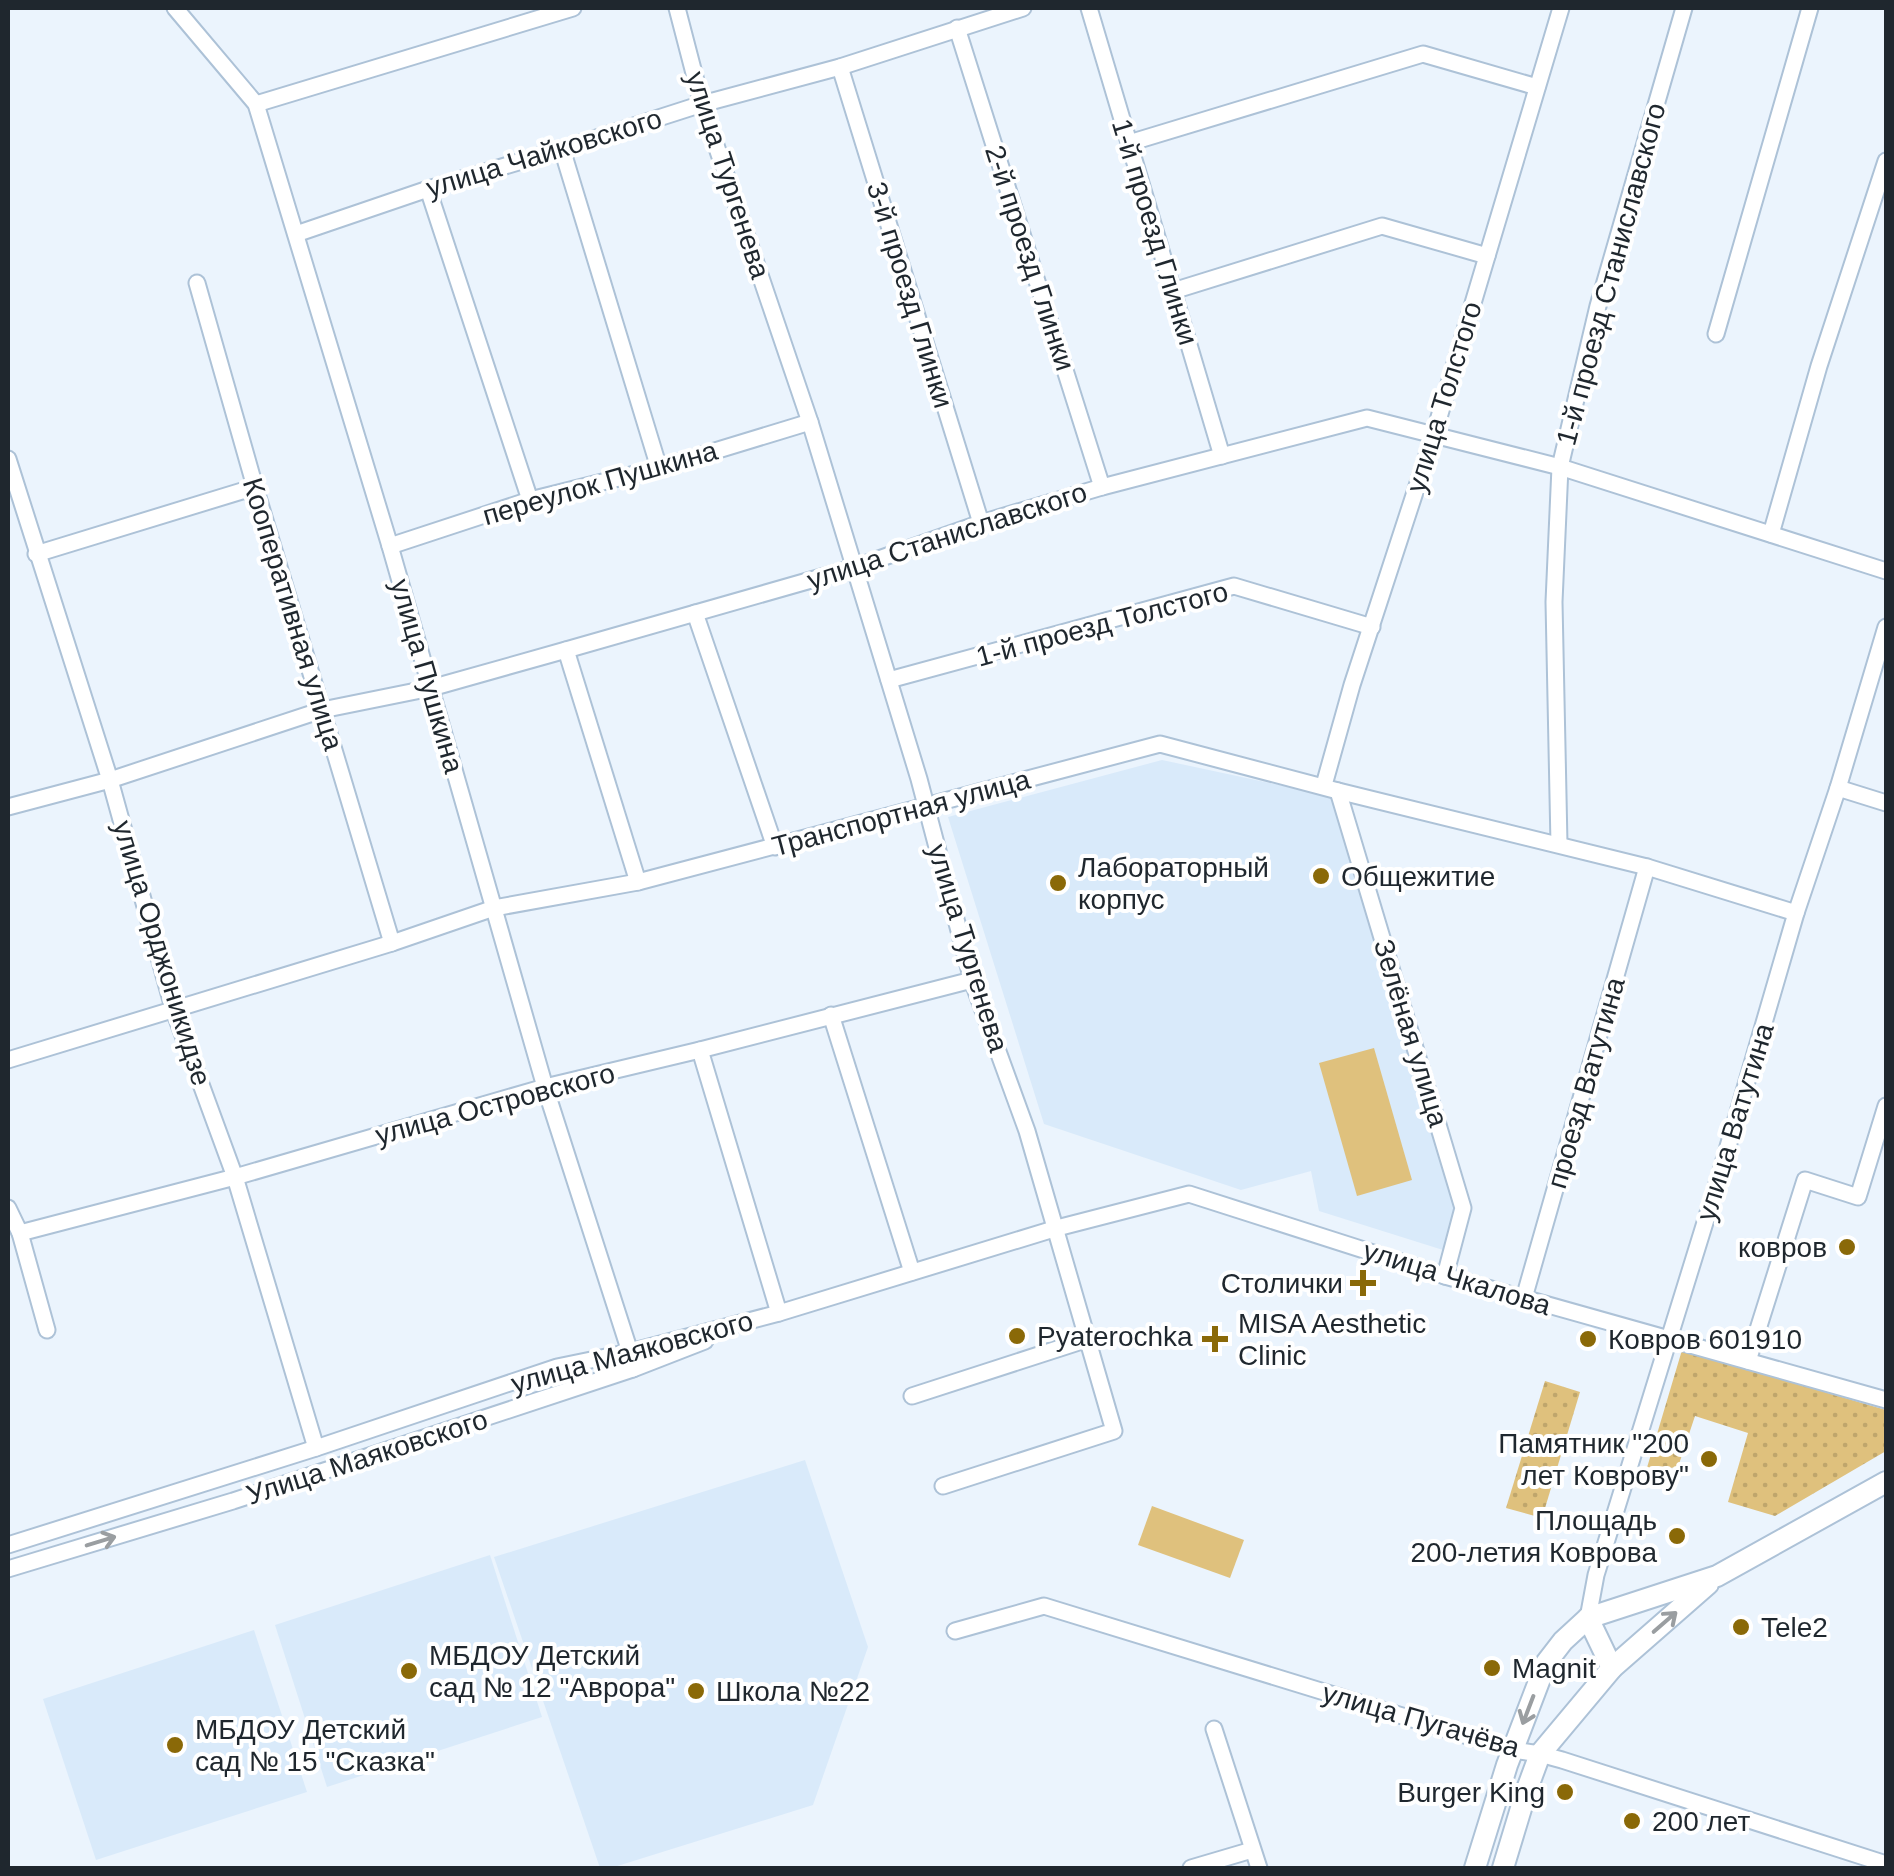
<svg xmlns="http://www.w3.org/2000/svg" width="1894" height="1876" font-family="Helvetica,sans-serif">
<style>
.built{fill:#d9eafa}
.green{fill:#dfc17d}
.park{fill:url(#park-dots)}
.lines{fill:none;stroke-linecap:round;stroke-linejoin:round}
.minor-casing{stroke:#adc2d7;stroke-width:19}
.major-casing{stroke:#adc2d7;stroke-width:24}
.minor{stroke:#fff;stroke-width:15}
.major{stroke:#fff;stroke-width:20}
.oneway{stroke:#9a9ea1}
.poi-dot{fill:#8a6908;stroke:#fff;stroke-width:4}
.labels{text-anchor:middle;dominant-baseline:central;stroke-width:8;stroke-linejoin:round;paint-order:stroke}
.street-label{font-size:28px;fill:#1f272e;stroke:#fff}
.poi-label{font-size:28px;fill:#1f272e;stroke:#fff;text-anchor:start}
</style>
<defs>
<pattern id="park-dots" width="8" height="8" patternUnits="userSpaceOnUse" patternTransform="scale(2.5)"><rect width="8" height="8" fill="#dfc17d"/><path d="M2 2h.1M6 6h.1" fill="none" stroke="#bfa66c" stroke-width="1.8" stroke-linecap="round"/></pattern>
</defs>
<rect width="100%" height="100%" fill="#ebf4fd"/>
<g class="built">
<path d="M1162 760 1331 796 1456 1208 1443 1250 1319 1211 1311 1171 1241 1190 1044 1124 948 817Z"/>
<path d="M805 1460 868 1647 813 1805 611 1868H600L494 1557Z"/>
<path d="M490 1555 542 1717 327 1787 275 1625Z"/>
<path d="M254 1630 307 1792 96 1860 43 1699Z"/>
</g>
<g class="green">
<path d="M1374 1048 1412 1180 1357 1196 1319 1063Z"/>
<path d="M1152 1506 1244 1540 1230 1578 1138 1545Z"/>
</g>
<g class="park">
<path d="M1682 1350 1886 1410V1451L1775 1516 1728 1502 1748 1433 1695 1416 1678 1467 1646 1471Z"/>
<path d="M1545 1381 1580 1392 1542 1518 1506 1508Z"/>
</g>
<g class="lines">
<defs>
<g id="minor">
<path d="M175 8 256 104 390 546 545 1087 630 1352 633 1369"/>
<path d="M677 8 702 104 810 422 919 779 972 980 1027 1131 1114 1431 943 1486"/>
<path d="M1089 8 1222 456"/>
<path d="M957 28 1102 487"/>
<path d="M840 67 981 523"/>
<path d="M256 104 573 8"/>
<path d="M1129 143 1423 54 1537 87"/>
<path d="M562 149 659 468"/>
<path d="M428 189 530 500"/>
<path d="M296 234 428 189 562 149 702 104 840 67 1023 8"/>
<path d="M197 283 255 487 392 943"/>
<path d="M1173 291 1382 226 1487 256"/>
<path d="M1716 334 1810 8"/>
<path d="M8 459 110 780 173 1008 235 1177 316 1448"/>
<path d="M1771 534 1819 366 1886 161"/>
<path d="M390 546 530 500 659 468 810 422"/>
<path d="M36 554 255 487"/>
<path d="M695 613 775 847"/>
<path d="M566 650 638 882"/>
<path d="M889 680 1234 586 1372 627"/>
<path d="M1324 785 1352 685 1434 434 1561 8"/>
<path d="M1838 788 1886 803"/>
<path d="M1338 791 1463 1208 1445 1276"/>
<path d="M8 807 110 780 322 710 431 688 566 650 853 568 981 523 1102 487 1367 418 1560 467 1886 571"/>
<path d="M1559 844 1554 602 1560 467 1598 306 1684 8"/>
<path d="M831 1015 912 1272"/>
<path d="M700 1050 779 1313"/>
<path d="M8 1060 392 943 494 908 638 882 1160 744 1338 791 1647 867 1796 913"/>
<path d="M8 1208 20 1233 47 1330"/>
<path d="M20 1233 235 1177 545 1087 700 1050 972 980"/>
<path d="M1524 1298 1647 867"/>
<path d="M1748 1361 1805 1180 1858 1197 1886 1106"/>
<path d="M912 1396 1088 1339"/>
<path d="M8 1545 316 1448 557 1367 630 1352 779 1313 1057 1228 1189 1194 1445 1276 1886 1400"/>
<path d="M8 1569 233 1501 633 1369 705 1341"/>
<path d="M1588 1618 1596 1575 1720 1174 1796 913 1838 788 1886 627"/>
<path d="M955 1631 1044 1606 1513 1750 1540 1754 1562 1760 1886 1864"/>
<path d="M1214 1729 1259 1868"/>
<path d="M1191 1868 1252 1850"/>
</g>
<g id="major">
<path d="M1588 1618 1612 1668"/>
<path d="M1475 1868 1507 1765 1546 1663 1563 1641 1588 1618 1717 1576 1886 1482"/>
<path d="M1503 1868 1526 1792 1540 1754 1612 1668 1708 1584"/>
</g>
</defs>
<use href="#minor" class="minor-casing"/>
<use href="#major" class="major-casing"/>
<use href="#minor" class="minor"/>
<use href="#major" class="major"/>
</g>
<defs><path id="oneway-shaft" d="M-6 0H5M1.5-3L5.5 0L1.5 3" fill="none" stroke-width="1.6" stroke-linecap="round" stroke-linejoin="round" transform="scale(2.5)"/></defs>
<g class="oneway">
<use href="#oneway-shaft" transform="translate(101 1541) rotate(-17)"/>
<use href="#oneway-shaft" transform="translate(1665 1622) rotate(-41)"/>
<use href="#oneway-shaft" transform="translate(1528 1710) rotate(111)"/>
</g>
<g class="poi-dot">
<circle cx="1321" cy="876" r="10"/>
<circle cx="1058" cy="883" r="10"/>
<circle cx="1847" cy="1247" r="10"/>
<path d="M1358 1268h10v10h10v10h-10v10h-10v-10h-10v-10h10z"/>
<circle cx="1017" cy="1336" r="10"/>
<path d="M1210 1324h10v10h10v10h-10v10h-10v-10h-10v-10h10z"/>
<circle cx="1588" cy="1339" r="10"/>
<circle cx="1709" cy="1459" r="10"/>
<circle cx="1677" cy="1536" r="10"/>
<circle cx="1741" cy="1627" r="10"/>
<circle cx="1492" cy="1668" r="10"/>
<circle cx="409" cy="1671" r="10"/>
<circle cx="696" cy="1691" r="10"/>
<circle cx="175" cy="1745" r="10"/>
<circle cx="1565" cy="1792" r="10"/>
<circle cx="1632" cy="1821" r="10"/>
</g>
<g class="labels">
<g class="street-label">
<text transform="translate(544 153) rotate(-17)">улица Чайковского</text>
<text transform="translate(728 175) rotate(72)">улица Тургенева</text>
<text transform="translate(1155 232) rotate(73)">1-й проезд Глинки</text>
<text transform="translate(1030 258) rotate(72)">2-й проезд Глинки</text>
<text transform="translate(1611 274) rotate(-75)">1-й проезд Станиславского</text>
<text transform="translate(910 295) rotate(73)">3-й проезд Глинки</text>
<text transform="translate(1444 397) rotate(-73)">улица Толстого</text>
<text transform="translate(600 483) rotate(-16)">переулок Пушкина</text>
<text transform="translate(947 536) rotate(-18)">улица Станиславского</text>
<text transform="translate(293 614) rotate(73)">Кооперативная улица</text>
<text transform="translate(1102 624) rotate(-15)">1-й проезд Толстого</text>
<text transform="translate(427 676) rotate(74)">улица Пушкина</text>
<text transform="translate(901 813) rotate(-15)">Транспортная улица</text>
<text transform="translate(968 948) rotate(73)">улица Тургенева</text>
<text transform="translate(162 953) rotate(73)">улица Орджоникидзе</text>
<text transform="translate(1411 1033) rotate(73)">Зелёная улица</text>
<text transform="translate(1586 1083) rotate(-74)">проезд Ватутина</text>
<text transform="translate(495 1104) rotate(-15)">улица Островского</text>
<text transform="translate(1735 1122) rotate(-73)">улица Ватутина</text>
<text transform="translate(1457 1278) rotate(17)">улица Чкалова</text>
<text transform="translate(632 1352) rotate(-15)">улица Маяковского</text>
<text transform="translate(367 1457) rotate(-18)">Улица Маяковского</text>
<text transform="translate(1421 1720) rotate(16)">улица Пугачёва</text>
</g>
<g class="poi-label">
<text x="1078" y="867">Лабораторный<tspan x="1078" dy="32">корпус</tspan></text>
<text x="1341" y="876">Общежитие</text>
<text x="1827" y="1247" text-anchor="end">ковров</text>
<text x="1343" y="1283" text-anchor="end">Столички</text>
<text x="1238" y="1323">MISA Aesthetic<tspan x="1238" dy="32">Clinic</tspan></text>
<text x="1037" y="1336">Pyaterochka</text>
<text x="1608" y="1339">Ковров 601910</text>
<text x="1689" y="1443" text-anchor="end">Памятник "200<tspan x="1689" dy="32">лет Коврову"</tspan></text>
<text x="1657" y="1520" text-anchor="end">Площадь<tspan x="1657" dy="32">200-летия Коврова</tspan></text>
<text x="1761" y="1627">Tele2</text>
<text x="429" y="1655">МБДОУ Детский<tspan x="429" dy="32">сад № 12 "Аврора"</tspan></text>
<text x="1512" y="1668">Magnit</text>
<text x="716" y="1691">Школа №22</text>
<text x="195" y="1729">МБДОУ Детский<tspan x="195" dy="32">сад № 15 "Сказка"</tspan></text>
<text x="1545" y="1792" text-anchor="end">Burger King</text>
<text x="1652" y="1821">200 лет</text>
</g>
</g>
<rect width="1894" height="1876" fill="none" stroke="#1f272e" stroke-width="20"/>
</svg>
